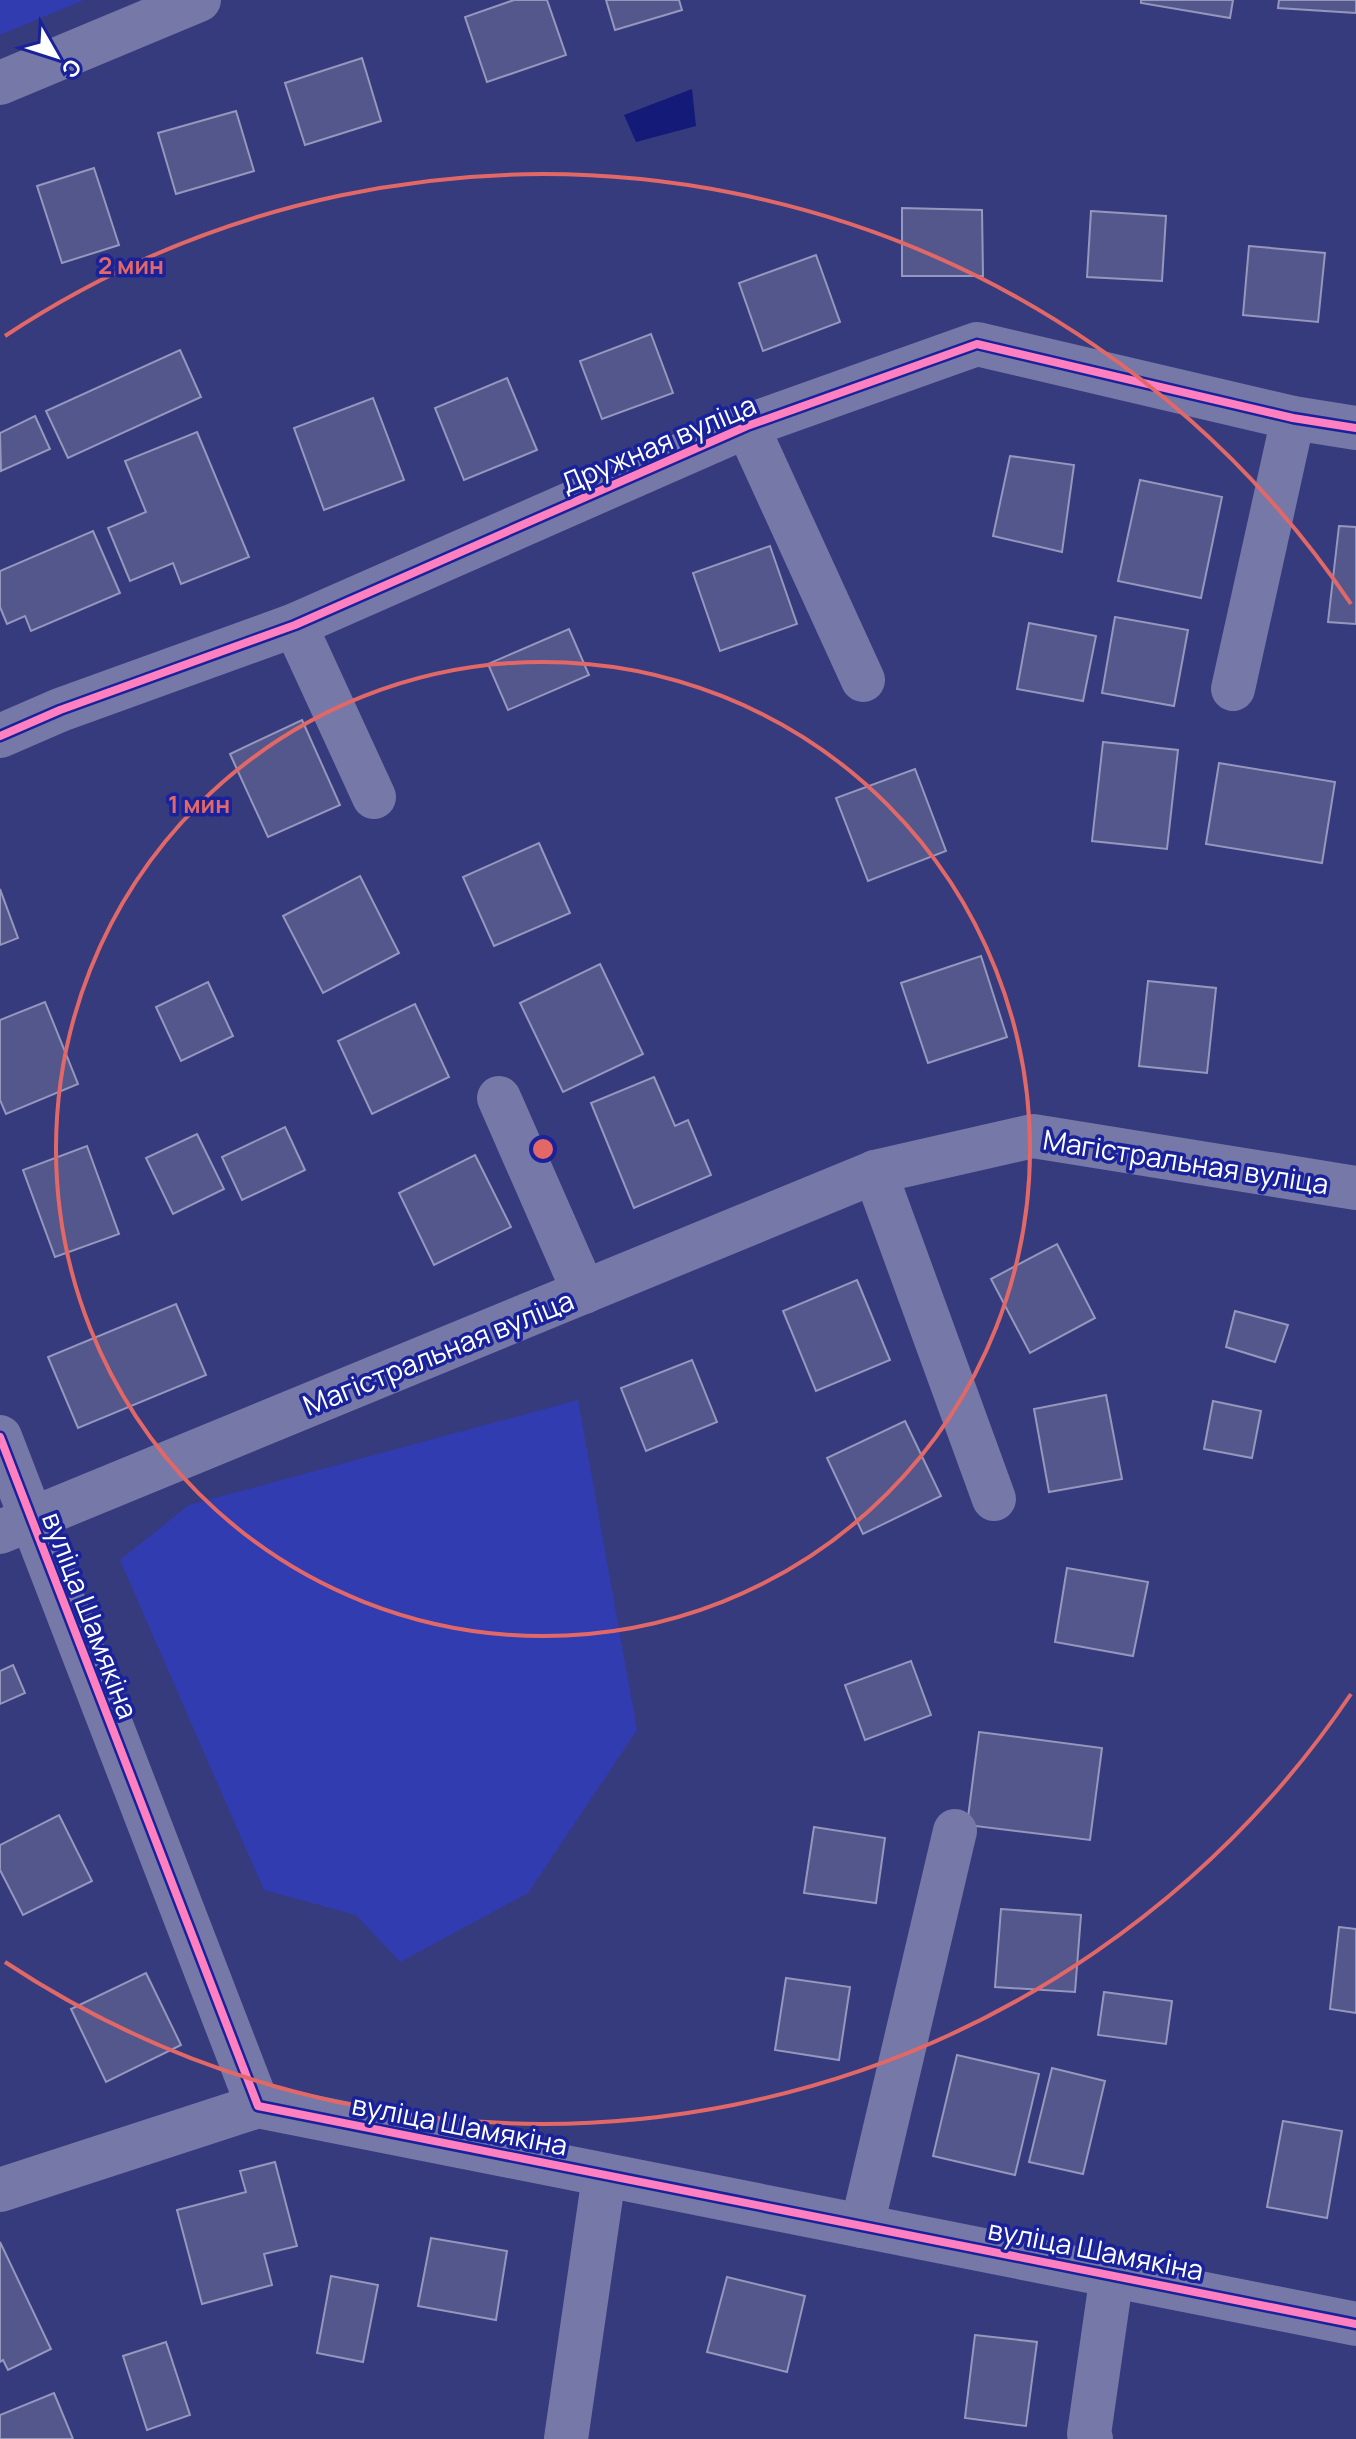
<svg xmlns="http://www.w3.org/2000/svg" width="1356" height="2439" font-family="Manrope,sans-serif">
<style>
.green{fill:#313cb1}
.water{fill:#141a78}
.building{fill:#53578c;stroke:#9597bc;stroke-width:2}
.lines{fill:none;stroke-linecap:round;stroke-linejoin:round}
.minor{stroke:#7678a8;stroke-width:44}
.cycleway-casing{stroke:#19229a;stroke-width:13}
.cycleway{stroke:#ff80c0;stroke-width:8}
.ring{fill:none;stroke:#e26868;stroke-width:4}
.labels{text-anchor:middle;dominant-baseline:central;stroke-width:7;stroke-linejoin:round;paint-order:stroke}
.street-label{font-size:28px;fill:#fff;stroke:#19229a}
.centre{fill:#e26868;stroke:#19229a;stroke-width:4}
.ring-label{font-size:24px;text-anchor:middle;font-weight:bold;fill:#e26868;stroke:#19229a;stroke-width:7;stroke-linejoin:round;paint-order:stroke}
</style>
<rect width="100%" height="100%" fill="#363b7d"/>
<g class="green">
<path d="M0 0H84L0 35Z"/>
<path d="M578 1400 637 1730 528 1893 400 1962 356 1915 264 1890 120 1560 189 1505Z"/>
</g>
<path class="water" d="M692 89 696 126 636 142 624 115Z"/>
<g class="building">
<path d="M514 0H547L566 55 487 82 465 17Z"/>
<path d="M606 0H679L682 10 615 30Z"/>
<path d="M1141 0H1233L1230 18 1141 3Z"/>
<path d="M1279 0H1356V13L1278 8Z"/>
<path d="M362 58 381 121 305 145 285 83Z"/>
<path d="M236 111 254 171 176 194 158 133Z"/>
<path d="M94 168 119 245 62 263 37 186Z"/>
<path d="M902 208 982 210 983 276H902Z"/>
<path d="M1091 211 1166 216 1162 281 1087 277Z"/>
<path d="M1249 246 1325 253 1318 322 1243 315Z"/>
<path d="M816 255 840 322 763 351 739 283Z"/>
<path d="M651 334 673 393 602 419 580 361Z"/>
<path d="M180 350 201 397 68 458 46 411Z"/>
<path d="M507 378 537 450 464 480 435 408Z"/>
<path d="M373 398 404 480 324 510 294 428Z"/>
<path d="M35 416 50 449 1 471 0 433Z"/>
<path d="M197 432 249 557 181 584 173 563 130 581 108 528 146 512 125 461Z"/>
<path d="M1010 456 1074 465 1062 552 993 536Z"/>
<path d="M1140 480 1222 497 1201 598 1118 581Z"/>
<path d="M1339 526 1356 527V624L1328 622Z"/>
<path d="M93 531 120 593 31 631 25 616 7 624 0 607V571Z"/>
<path d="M770 546 797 624 720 651 693 573Z"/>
<path d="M1115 617 1188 630 1174 706 1102 693Z"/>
<path d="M1029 623 1096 636 1083 701 1017 689Z"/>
<path d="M569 629 589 675 508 710 488 664Z"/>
<path d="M302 720 340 805 268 837 230 754Z"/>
<path d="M1103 742 1178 750 1167 849 1092 841Z"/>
<path d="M1219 763 1335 782 1322 863 1206 844Z"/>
<path d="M915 769 946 851 868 881 836 798Z"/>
<path d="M539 843 570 913 494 946 463 877Z"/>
<path d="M360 876 399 953 323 993 283 916Z"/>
<path d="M0 889 18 938 0 945Z"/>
<path d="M981 956 1007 1037 928 1063 901 983Z"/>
<path d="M600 964 643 1054 563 1092 520 1003Z"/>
<path d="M1148 981 1216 988 1207 1073 1139 1066Z"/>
<path d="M208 982 233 1036 181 1061 156 1007Z"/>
<path d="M45 1002 78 1084 6 1114 0 1100V1020Z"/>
<path d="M415 1004 449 1077 372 1114 338 1041Z"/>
<path d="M654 1077 675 1126 688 1120 711 1175 634 1208 591 1103Z"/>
<path d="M285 1127 305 1170 242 1200 222 1157Z"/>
<path d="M197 1134 224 1189 173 1214 146 1158Z"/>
<path d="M87 1146 119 1234 55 1257 23 1170Z"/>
<path d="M475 1155 511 1227 434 1265 399 1193Z"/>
<path d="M1057 1244 1095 1318 1030 1353 991 1279Z"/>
<path d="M857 1280 890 1360 816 1391 783 1311Z"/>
<path d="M176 1304 206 1375 78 1428 48 1357Z"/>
<path d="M1235 1311 1288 1325 1275 1362 1226 1347Z"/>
<path d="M692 1360 717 1422 646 1451 621 1388Z"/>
<path d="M1106 1395 1122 1479 1049 1492 1034 1409Z"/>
<path d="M1213 1401 1261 1411 1252 1458 1204 1449Z"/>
<path d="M905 1421 941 1496 863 1534 827 1458Z"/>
<path d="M1067 1568 1148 1582 1133 1656 1055 1642Z"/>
<path d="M911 1661 931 1715 865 1740 845 1685Z"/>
<path d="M13 1665 25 1693 0 1704V1671Z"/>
<path d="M979 1732 1102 1748 1090 1840 967 1825Z"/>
<path d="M59 1815 92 1881 23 1915 0 1870V1845Z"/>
<path d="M814 1827 885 1838 876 1903 804 1893Z"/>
<path d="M1001 1909 1081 1915 1075 1992 995 1987Z"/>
<path d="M1339 1927 1356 1929V2013L1330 2009Z"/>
<path d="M146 1973 181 2045 106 2082 71 2009Z"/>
<path d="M786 1978 850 1987 839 2060 775 2050Z"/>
<path d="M1104 1992 1172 2001 1166 2044 1098 2035Z"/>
<path d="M957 2055 1039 2074 1015 2175 933 2156Z"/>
<path d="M1052 2068 1105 2081 1083 2174 1029 2162Z"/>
<path d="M1283 2121 1342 2131 1327 2218 1267 2207Z"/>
<path d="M275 2162 297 2246 264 2254 272 2285 202 2304 177 2210 246 2192 240 2171Z"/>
<path d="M431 2238 507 2251 496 2320 418 2306Z"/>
<path d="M0 2242 51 2349 8 2370 3 2360 0 2362Z"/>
<path d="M331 2276 378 2285 363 2362 317 2353Z"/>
<path d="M727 2277 805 2296 787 2372 707 2352Z"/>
<path d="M975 2335 1037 2342 1026 2426 965 2418Z"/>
<path d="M166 2342 190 2415 147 2430 123 2356Z"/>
<path d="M54 2393 73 2439H0V2415Z"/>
</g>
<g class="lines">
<g class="minor">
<path d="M0 83 199 0"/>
<path d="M747 426 863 680"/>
<path d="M295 625 374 797"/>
<path d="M1233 689 1293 418"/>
<path d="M0 736 60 710 295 625 747 426 977 344 1293 418 1356 428"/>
<path d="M499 1098 584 1292"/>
<path d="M875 1172 994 1499"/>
<path d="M0 1437 258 2106 1356 2324"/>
<path d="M0 1532 875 1172 1033 1136 1356 1188"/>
<path d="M0 2190 258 2106"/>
<path d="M862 2226 955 1831"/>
<path d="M566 2439 604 2176"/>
<path d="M1091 2439 1089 2434 1112 2274"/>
</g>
<defs>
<g id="cycleway">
<path d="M0 736 60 710 295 625 747 426 977 344 1293 418 1356 428"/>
<path d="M0 1437 258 2106 1356 2324"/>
</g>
</defs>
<use href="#cycleway" class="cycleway-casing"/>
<use href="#cycleway" class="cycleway"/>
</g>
<g class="ring">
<circle cx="543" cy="1149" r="487"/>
<path d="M1351 1694A975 975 0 0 1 5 1962M5 336A975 975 0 0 1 1351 604"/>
</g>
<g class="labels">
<g class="street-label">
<text transform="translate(658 443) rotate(-23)">Дружная вуліца</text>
<text transform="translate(1186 1161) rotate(9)">Магістральная вуліца</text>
<text transform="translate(438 1352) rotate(-22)">Магістральная вуліца</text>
<text transform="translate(91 1615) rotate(69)">вуліца Шамякіна</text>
<text transform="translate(460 2124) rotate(11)">вуліца Шамякіна</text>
<text transform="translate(1096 2249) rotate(11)">вуліца Шамякіна</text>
</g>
</g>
<circle cx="543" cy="1149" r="12" class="centre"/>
<g class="ring-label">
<text x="131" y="274">2 мин</text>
<text x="199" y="813">1 мин</text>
</g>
<g transform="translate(56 56) rotate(129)" stroke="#19229a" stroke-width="6" paint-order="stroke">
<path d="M0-6L14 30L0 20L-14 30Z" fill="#ffffff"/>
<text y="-12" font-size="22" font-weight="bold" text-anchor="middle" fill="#ffffff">С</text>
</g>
</svg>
